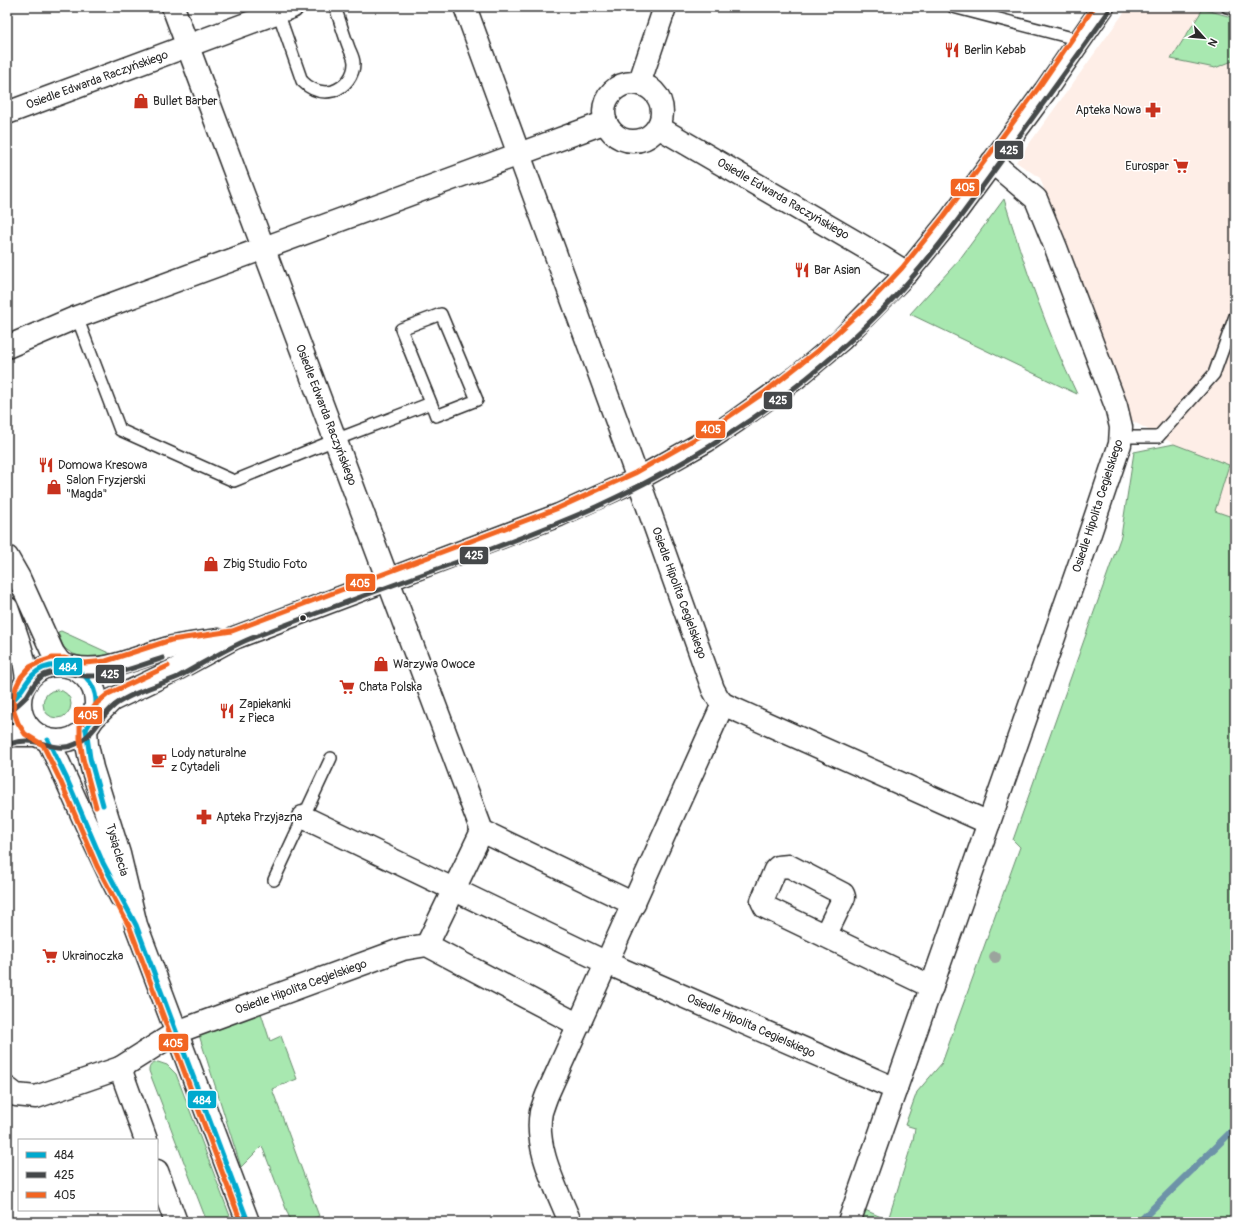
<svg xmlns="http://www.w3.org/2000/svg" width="1242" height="1229" font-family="Pangolin,sans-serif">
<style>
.built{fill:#feeee7}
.green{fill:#a8e8b0;stroke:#6a8a6e}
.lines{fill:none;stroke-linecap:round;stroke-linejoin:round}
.stream{stroke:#6d93a8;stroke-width:7}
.service-casing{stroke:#2b2b2b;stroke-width:14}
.minor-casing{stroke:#2b2b2b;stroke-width:25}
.tertiary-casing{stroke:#2b2b2b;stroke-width:25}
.service{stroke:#fff;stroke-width:11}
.minor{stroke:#fff;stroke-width:22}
.tertiary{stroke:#fff;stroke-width:22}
.bus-1-casing{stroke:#fff;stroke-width:8}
.bus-2-casing{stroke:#fff;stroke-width:8}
.bus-3-casing{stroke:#fff;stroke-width:8}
.bus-1{stroke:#00a9ce;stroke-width:5}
.bus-2{stroke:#45484a;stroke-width:5}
.bus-3{stroke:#f26522;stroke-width:5}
.tree{fill:#9ba49d}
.bus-dot{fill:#2b2b2b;stroke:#fff;stroke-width:1.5}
.labels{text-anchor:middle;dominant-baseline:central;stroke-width:3;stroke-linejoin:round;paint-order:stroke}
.poi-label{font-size:12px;fill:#2b2b2b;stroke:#fff;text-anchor:start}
.street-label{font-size:12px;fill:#2b2b2b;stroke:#fff}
.line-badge{stroke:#fff;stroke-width:1.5}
.badge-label{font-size:11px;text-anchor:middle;font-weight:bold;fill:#fff}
</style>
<rect width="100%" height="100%" fill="#fff"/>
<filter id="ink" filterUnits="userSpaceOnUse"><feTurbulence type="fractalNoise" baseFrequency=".025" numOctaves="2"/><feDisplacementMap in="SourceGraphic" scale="8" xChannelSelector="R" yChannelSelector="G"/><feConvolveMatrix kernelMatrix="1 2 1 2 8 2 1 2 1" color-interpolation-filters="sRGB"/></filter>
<g filter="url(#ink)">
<path class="built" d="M1128 7H1193L1203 9 1172 59 1215 68 1235 60V518L1215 511 1228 465 1174 444 1127 418 1040 178 1016 162Z"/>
<g class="green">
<path d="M1203 9 1235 18V60L1215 68 1171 59Z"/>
<path d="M1004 199C1024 265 1047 332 1077 394L910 314 959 260Z"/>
<path d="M1174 444 1229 465 1215 511 1235 518V1222H861L865 1210 888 1220 913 1140 915 1128 905 1125 917 1092 942 1063 1020 847 1013 840 1121 536 1134 452Z"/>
<path d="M61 631 111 654 112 658C99 659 73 659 64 647 61 643 60 637 58 632Z"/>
<circle cx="57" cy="704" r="14"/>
<path d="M260 1010 270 1041 281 1036 297 1079 272 1089 319 1216 312 1219 314 1222H291L262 1146 241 1167 199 1035Z"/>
<path d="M158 1062 167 1065 176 1074 230 1216 229 1222H207L149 1071C149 1065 152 1064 158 1062Z"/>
</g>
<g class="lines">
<path class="stream" d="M1139 1222 1235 1128"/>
<defs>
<g id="service">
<path d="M953 7 1080 40"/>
<path d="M1227 7 1235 9"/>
<path d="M277 9 302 81C311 90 321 94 333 91 345 87 354 76 354 63 354 58 351 53 349 48 344 35 340 21 335 7"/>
<path d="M77 317 120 430 234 481 335 440 431 403 436 416 477 400 441 314 401 329 431 403"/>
<path d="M1121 437H1158L1214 374 1235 316"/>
<path d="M274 880 331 758"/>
</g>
<g id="minor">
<path d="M173 7 482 831 634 904"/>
<path d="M465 7 638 479 713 689 718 698 723 704 989 823"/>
<circle cx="633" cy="112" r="29"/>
<path d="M639 84 665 7"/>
<path d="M7 113 292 7"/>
<path d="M658 127 883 258 907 273"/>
<path d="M7 347 77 317 606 122"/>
<path d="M7 557 19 578 53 653 58 660 63 665"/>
<path d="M7 608C15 632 25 655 27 681"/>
<path d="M303 817 607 963 896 1089"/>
<path d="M825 936 844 897 843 894 789 866 778 867 775 870 762 901 765 907 932 987"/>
<path d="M427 945 482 831"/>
<path d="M7 1088 16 1095 36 1097 120 1068"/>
<path d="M146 1140 120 1068 177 1032 403 949 427 945 579 1025"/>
<path d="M157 1171 176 1222"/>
<path d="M570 1222C557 1189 534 1148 541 1112 543 1106 545 1100 547 1095L723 704"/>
<path d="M849 1222 1081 560 1120 444 1121 427 1116 406 1056 248 1036 199 992 162"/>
</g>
<g id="tertiary">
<circle cx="58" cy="703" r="38"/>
<path d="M73 667C109 674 139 655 173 647 188 644 204 642 219 640"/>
<path d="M92 720 112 700 177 669 234 638 559 515 638 479 706 441 736 421 797 377 842 339 907 273 950 220 1045 91 1103 7"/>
<path d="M86 729 87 745 92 768 119 854 136 925 248 1222"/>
<path d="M7 737 13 735H38"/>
<path d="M48 740C73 792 94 846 121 897"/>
</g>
</defs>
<use href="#service" class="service-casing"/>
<use href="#minor" class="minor-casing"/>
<use href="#tertiary" class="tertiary-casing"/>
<use href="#service" class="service"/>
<use href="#minor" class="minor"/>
<use href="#tertiary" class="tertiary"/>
<defs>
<g id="bus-1">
<path d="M7 705C12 701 17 697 20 692 27 683 31 673 43 668 68 658 97 676 96 704 96 713 91 721 86 729"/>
<path d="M86 729 90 758 103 805"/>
<path d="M48 740 66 777 103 863 136 925 248 1222"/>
</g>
<g id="bus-2">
<path d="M11 710C17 706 22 701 27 696 32 688 36 679 44 675 57 668 73 676 86 676 113 677 138 666 163 658"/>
<path d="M9 744C18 741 27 740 36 742 51 745 62 751 76 744 94 735 100 717 115 705 133 692 157 686 178 677 204 663 229 646 257 636 323 610 390 586 457 562 504 544 552 527 598 506 702 458 799 394 880 312 924 268 960 218 996 168 1034 116 1072 64 1109 11"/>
</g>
<g id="bus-3">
<path d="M96 807 83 759 80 739V726L97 703 108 694 168 666"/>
<path d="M241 1222 130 928 97 866 60 780 43 745 25 734 18 723 14 712 13 699 16 687 21 677 30 667 40 662 52 658H64L85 663 106 661 171 640 232 631 556 509 635 473 702 435 765 392 817 351 867 305 902 268 944 216 1039 87 1094 7"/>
</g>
</defs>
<use href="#bus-1" class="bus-1-casing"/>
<use href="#bus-2" class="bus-2-casing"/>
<use href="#bus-3" class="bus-3-casing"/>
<use href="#bus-1" class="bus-1"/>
<use href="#bus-2" class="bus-2"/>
<use href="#bus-3" class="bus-3"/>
</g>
<circle class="tree" cx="995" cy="957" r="6"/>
</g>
<defs>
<symbol id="restaurant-bare" viewBox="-9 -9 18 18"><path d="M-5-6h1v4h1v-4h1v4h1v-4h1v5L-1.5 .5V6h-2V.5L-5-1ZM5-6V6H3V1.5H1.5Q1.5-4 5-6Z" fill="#c8321e" stroke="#fff" stroke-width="2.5" paint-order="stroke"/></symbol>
<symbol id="shop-bare" viewBox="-9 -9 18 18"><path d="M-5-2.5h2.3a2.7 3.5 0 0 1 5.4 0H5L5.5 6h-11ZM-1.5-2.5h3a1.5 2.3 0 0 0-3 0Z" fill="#c8321e" stroke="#fff" stroke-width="2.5" paint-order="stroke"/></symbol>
<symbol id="pharmacy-bare" viewBox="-9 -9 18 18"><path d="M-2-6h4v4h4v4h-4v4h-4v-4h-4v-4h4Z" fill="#c8321e" stroke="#fff" stroke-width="2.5" paint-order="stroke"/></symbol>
<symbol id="supermarket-bare" viewBox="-9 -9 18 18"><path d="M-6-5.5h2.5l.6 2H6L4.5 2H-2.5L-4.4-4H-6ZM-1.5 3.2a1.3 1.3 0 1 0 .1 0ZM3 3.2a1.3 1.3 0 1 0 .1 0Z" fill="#c8321e" stroke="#fff" stroke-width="2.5" paint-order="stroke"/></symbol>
<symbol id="cafe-bare" viewBox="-9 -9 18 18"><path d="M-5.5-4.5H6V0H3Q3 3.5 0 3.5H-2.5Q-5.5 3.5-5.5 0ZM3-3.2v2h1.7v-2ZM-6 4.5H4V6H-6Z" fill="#c8321e" stroke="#fff" stroke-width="2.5" paint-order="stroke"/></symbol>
</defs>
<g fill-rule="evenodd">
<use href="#restaurant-bare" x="941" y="39" width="22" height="22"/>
<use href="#shop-bare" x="130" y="90" width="22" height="22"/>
<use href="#pharmacy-bare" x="1142" y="99" width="22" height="22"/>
<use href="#supermarket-bare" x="1170" y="155" width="22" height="22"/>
<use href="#restaurant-bare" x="791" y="259" width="22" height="22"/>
<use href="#restaurant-bare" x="35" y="454" width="22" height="22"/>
<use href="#shop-bare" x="43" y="476" width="22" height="22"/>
<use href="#shop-bare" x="200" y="553" width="22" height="22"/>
<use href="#shop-bare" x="370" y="653" width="22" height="22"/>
<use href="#supermarket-bare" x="336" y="676" width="22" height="22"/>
<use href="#restaurant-bare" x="216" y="700" width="22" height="22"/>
<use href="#cafe-bare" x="148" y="749" width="22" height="22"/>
<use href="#pharmacy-bare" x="193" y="806" width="22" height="22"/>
<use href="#supermarket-bare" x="39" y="945" width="22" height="22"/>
</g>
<circle class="bus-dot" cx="303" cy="618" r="3.5"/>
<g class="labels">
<g class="poi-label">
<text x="964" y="50">Berlin Kebab</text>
<text x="153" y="101">Bullet Barber</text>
<text x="1141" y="110" text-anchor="end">Apteka Nowa</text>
<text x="1169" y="166" text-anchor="end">Eurospar</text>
<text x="814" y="270">Bar Asian</text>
<text x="58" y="465">Domowa Kresowa</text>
<text x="66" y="480">Salon Fryzjerski<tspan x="66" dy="14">"Magda"</tspan></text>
<text x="223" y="564">Zbig Studio Foto</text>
<text x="393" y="664">Warzywa Owoce</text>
<text x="359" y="687">Chata Polska</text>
<text x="239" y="704">Zapiekanki<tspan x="239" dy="14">z Pieca</tspan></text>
<text x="171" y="753">Lody naturalne<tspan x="171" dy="14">z Cytadeli</tspan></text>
<text x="216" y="817">Apteka Przyjazna</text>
<text x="62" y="956">Ukrainoczka</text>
</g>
<g class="street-label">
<text transform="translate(97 80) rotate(-20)">Osiedle Edwarda Raczyńskiego</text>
<text transform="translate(783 199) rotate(30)">Osiedle Edwarda Raczyńskiego</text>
<text transform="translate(326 415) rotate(69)">Osiedle Edwarda Raczyńskiego</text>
<text transform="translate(1098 506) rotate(-72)">Osiedle Hipolita Cegielskiego</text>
<text transform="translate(679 593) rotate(70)">Osiedle Hipolita Cegielskiego</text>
<text transform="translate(117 850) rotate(74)">Tysiąclecia</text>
<text transform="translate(301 987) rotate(-20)">Osiedle Hipolita Cegielskiego</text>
<text transform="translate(751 1026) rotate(24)">Osiedle Hipolita Cegielskiego</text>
</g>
</g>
<g class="line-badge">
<rect x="994" y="140" width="30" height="20" rx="4" fill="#45484a"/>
<rect x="950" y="178" width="30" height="19" rx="4" fill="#f26522"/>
<rect x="763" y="391" width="30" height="19" rx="4" fill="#45484a"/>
<rect x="695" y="420" width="31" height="19" rx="4" fill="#f26522"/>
<rect x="459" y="546" width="30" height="19" rx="4" fill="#45484a"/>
<rect x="345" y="573" width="31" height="19" rx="4" fill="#f26522"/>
<rect x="53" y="657" width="30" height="19" rx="4" fill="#00a9ce"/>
<rect x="95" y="664" width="30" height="20" rx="4" fill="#45484a"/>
<rect x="73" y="706" width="30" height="19" rx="4" fill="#f26522"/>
<rect x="158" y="1033" width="31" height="19" rx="4" fill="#f26522"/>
<rect x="187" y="1090" width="30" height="19" rx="4" fill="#00a9ce"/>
</g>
<g class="badge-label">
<text x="1009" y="154">425</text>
<text x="965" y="191">405</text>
<text x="778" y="404">425</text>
<text x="711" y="433">405</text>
<text x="474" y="559">425</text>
<text x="360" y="587">405</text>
<text x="68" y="671">484</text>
<text x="110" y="678">425</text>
<text x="88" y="719">405</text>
<text x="173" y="1047">405</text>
<text x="202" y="1104">484</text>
</g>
<rect width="1242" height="1229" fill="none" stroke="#fff" stroke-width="24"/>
<rect x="12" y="12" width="1218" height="1205" fill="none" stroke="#2b2b2b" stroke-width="1.5" filter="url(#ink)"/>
<rect x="18" y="1139" width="140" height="72" fill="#ffffff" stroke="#aaaaaa"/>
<rect x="26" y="1152" width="20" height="6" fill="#00a9ce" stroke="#aaaaaa"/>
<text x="54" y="1159" font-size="12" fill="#2b2b2b">484</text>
<rect x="26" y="1172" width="20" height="6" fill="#45484a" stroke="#aaaaaa"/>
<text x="54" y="1179" font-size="12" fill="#2b2b2b">425</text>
<rect x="26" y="1192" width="20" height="6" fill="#f26522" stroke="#aaaaaa"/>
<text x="54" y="1199" font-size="12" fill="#2b2b2b">405</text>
<g transform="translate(1204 38) rotate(117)" stroke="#ffffff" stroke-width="3" paint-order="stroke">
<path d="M0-3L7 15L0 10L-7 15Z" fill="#2b2b2b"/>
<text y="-6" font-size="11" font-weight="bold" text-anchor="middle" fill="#2b2b2b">N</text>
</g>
</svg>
